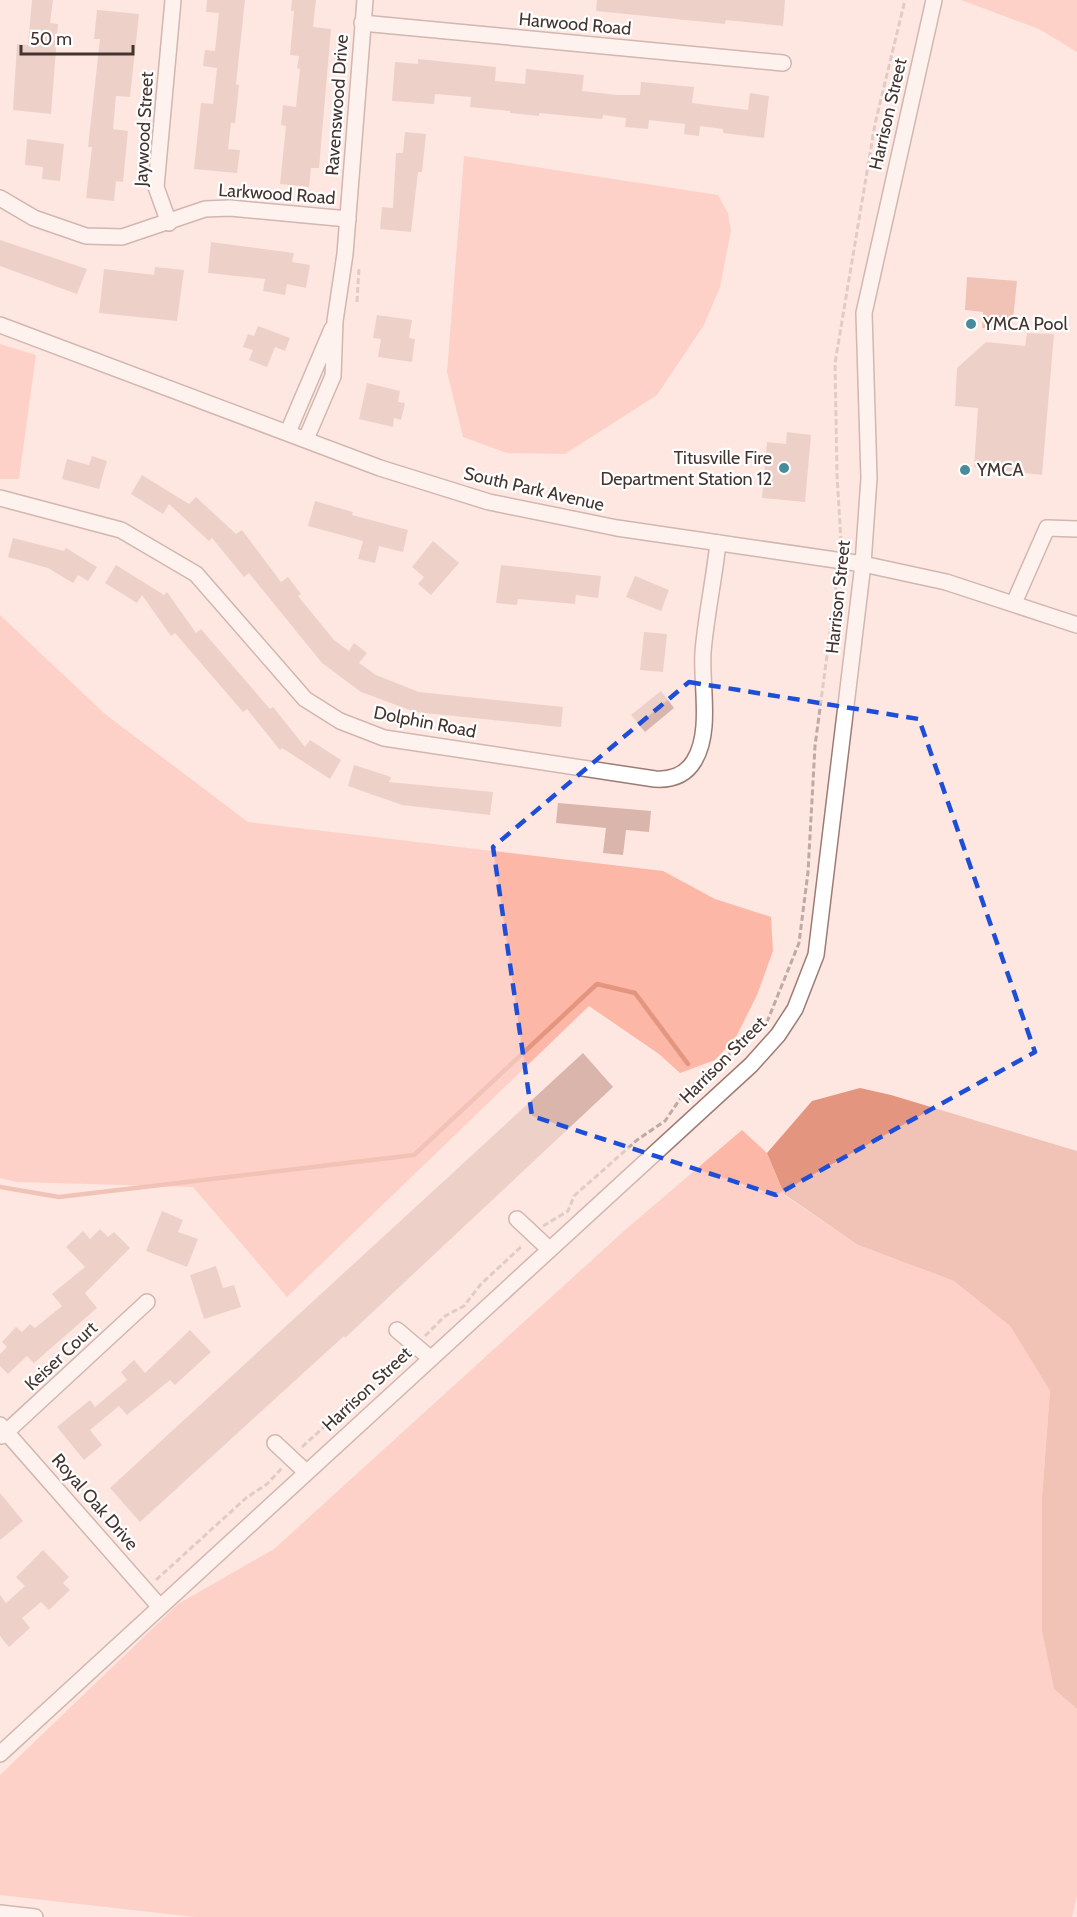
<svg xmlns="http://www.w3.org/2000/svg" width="1077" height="1917" font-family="Cabin,sans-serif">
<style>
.green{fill:#fcb7a6}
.water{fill:#e39580}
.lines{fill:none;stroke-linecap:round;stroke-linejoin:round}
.stream{stroke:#e39580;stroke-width:4.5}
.building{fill:#dab5ab}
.minor-casing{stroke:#9d7b72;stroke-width:18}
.path{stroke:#bea9a4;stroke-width:3;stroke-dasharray:6 3;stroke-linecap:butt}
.minor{stroke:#fff;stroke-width:15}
.marked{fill:none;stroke:#1d4ed8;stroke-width:4.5;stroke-dasharray:12 8;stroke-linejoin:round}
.poi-dot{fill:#488b9b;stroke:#fff;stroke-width:2}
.labels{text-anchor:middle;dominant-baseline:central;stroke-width:4.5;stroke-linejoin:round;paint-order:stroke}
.street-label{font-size:18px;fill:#433430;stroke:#fff}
.poi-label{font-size:18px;fill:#433430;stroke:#fff;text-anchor:start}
</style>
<rect width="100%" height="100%" fill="#fee7e1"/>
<g class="green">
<path d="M961 0H1077V52L1039 29Z"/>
<path d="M464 156 718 195 728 213 731 231 720 287 704 325 657 395 565 454 507 453 463 437 447 372Z"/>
<path d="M0 344 36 355 19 479H0Z"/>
<path d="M0 615 105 714 248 822 663 871 715 899 771 917 773 951 757 995 735 1039 715 1060 680 1073 659 1054 589 1006 287 1297 193 1187 16 1182 0 1178Z"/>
<path d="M742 1130 767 1153 784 1195 858 1245 954 1281 1010 1326 1050 1391 1042 1498V1630L1054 1689 1077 1709V1896L1072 1917H194L0 1895V1775L178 1604 274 1549 625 1230Z"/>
</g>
<g class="water">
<path d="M967 277 1017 281 1012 329 982 328 983 312 965 310Z"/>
<path d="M860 1088 891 1095 1077 1151V1709L1054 1689 1042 1631V1498L1050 1391 1010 1326 954 1281 858 1245 784 1194 767 1153 812 1101Z"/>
</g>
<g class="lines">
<path class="stream" d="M0 1187 59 1197 414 1155 597 984 635 993 688 1064"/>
</g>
<g class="building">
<path d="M32 0H53L50 23 58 24 51 114 13 110 17 44 28 45Z"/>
<path d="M207 0H245L236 84 239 85 235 123H231L228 149 240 150 237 173 194 169 201 103 213 104 217 68 203 66 205 50 215 51 219 13 206 12Z"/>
<path d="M292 0H316L313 27 331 29 319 168H311L309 187 280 184 286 126 281 125 283 105 296 107 300 69 297 68 299 56 290 55 294 11H291Z"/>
<path d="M597 0H785L783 26 726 20 725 24 596 11Z"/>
<path d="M97 10 139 14 130 97 116 96 113 129 128 131 123 182 116 181 114 201 86 198 92 147H88L100 39H94Z"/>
<path d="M418 59 496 67 495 81 525 84 526 69 584 75 582 91 617 95H640L641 82 694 87 692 103 748 110 750 93 769 96 764 138 723 133V129L700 126 699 136 684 134 685 124 649 120 648 129 625 127 626 118 603 115 602 119 539 113V116L510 113V111L470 107 471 97 435 94 434 104 392 101 395 62 418 64Z"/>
<path d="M405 132 426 134 422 172H418L411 232 380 229 382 207 393 208 396 153H403Z"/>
<path d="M27 139 64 144 60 181 42 179 43 167 25 165Z"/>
<path d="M0 240 87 269 77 294 0 266Z"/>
<path d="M211 242 294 253 292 262 310 265 306 288 287 284 285 295 263 291 265 279 208 273Z"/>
<path d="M155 267 184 270 177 321 99 313 104 269 154 275Z"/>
<path d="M377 315 412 320 409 338 415 339 412 362 378 357 381 339 373 338Z"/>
<path d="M258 326 290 338 285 351 275 347 267 367 249 360 253 350 243 347 248 334 254 336Z"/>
<path d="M1027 333 1054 334 1042 475 974 467 978 408 955 406 957 368 986 342 1025 346Z"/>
<path d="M367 383 400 391 398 402 405 403 401 420 394 418 393 427 359 419Z"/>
<path d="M787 432 811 435 805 502 762 498 767 442 786 444Z"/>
<path d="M92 456 107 461 99 489 62 479 67 459 89 465Z"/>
<path d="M142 475 189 504 196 497 236 534 242 530 281 582 288 577 301 594 298 596 334 640 349 651 354 643 367 653 359 663 376 675 419 692 563 707 561 727 415 712 361 692 322 663 249 573 244 577 212 538 209 541 169 504 163 514 131 494Z"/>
<path d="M315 501 353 512 352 515 408 530 403 552 379 546 375 563 358 559 363 541 308 526Z"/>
<path d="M13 538 64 551 66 548 97 567 88 581 78 575 73 583 48 568 8 557Z"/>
<path d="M433 541 459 563 431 595 418 584 424 577 412 567Z"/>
<path d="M116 565 164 595 167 592 196 633 201 629 270 709 273 707 305 747 310 740 341 760 330 779 282 748 280 750 247 709 243 712 175 633 171 636 142 595 137 603 105 583Z"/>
<path d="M501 565 601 576 598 598 576 595 575 604 518 599 517 605 496 603Z"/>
<path d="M635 576 669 590 661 611 626 597Z"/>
<path d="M644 632 667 634 663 672 640 670Z"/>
<path d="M661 691 674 708 645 732 631 715Z"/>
<path d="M354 765 391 777 389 782 493 792 490 815 402 805 348 786Z"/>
<path d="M558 803 651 811 649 832 626 830 623 855 603 853 606 828 556 823Z"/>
<path d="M583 1053 613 1087 345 1338 344 1336 140 1522 110 1488Z"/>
<path d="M162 1211 183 1220 178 1232 198 1239 187 1267 146 1251Z"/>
<path d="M100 1229 108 1237 114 1232 130 1248 85 1293 97 1308 34 1363 27 1356 8 1374 0 1366V1354L7 1347 2 1342 16 1327 22 1332 30 1324 35 1328 62 1306 52 1294 85 1267 66 1247 83 1231 90 1239Z"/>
<path d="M216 1266 223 1288 234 1285 241 1307 204 1319 190 1275Z"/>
<path d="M190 1330 211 1352 175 1385 170 1380 127 1415 119 1406 90 1430 102 1445 84 1460 57 1427 90 1400 95 1407 127 1380 121 1372 134 1360 145 1373Z"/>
<path d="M0 1493 23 1521 0 1540Z"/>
<path d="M43 1550 69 1577 63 1583 70 1590 49 1610 41 1602 22 1618 30 1628 9 1647 0 1636V1595L6 1603 25 1586 16 1577Z"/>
</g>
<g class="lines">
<defs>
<g id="minor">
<path d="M362 23 783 63"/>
<path d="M0 198 34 218 86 236 122 237 205 209 230 208 348 219"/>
<path d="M169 223 156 187 173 0"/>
<path d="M0 325 380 468 489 502 617 528 863 564 946 582 1077 625"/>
<path d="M288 432 332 329"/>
<path d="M306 439 333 376 335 321 345 254 365 0"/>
<path d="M0 498 121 530 196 574 305 699 340 721 384 738 655 779C671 780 685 776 694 761 712 732 701 686 703 652 706 616 714 580 718 543"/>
<path d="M1014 603 1047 528 1077 529"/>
<path d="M517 1219 549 1249"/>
<path d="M397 1330 430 1358"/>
<path d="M0 1425 160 1607"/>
<path d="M2 1436 147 1302"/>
<path d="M275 1443 306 1472"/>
<path d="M0 1754 751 1065 778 1035 795 1009 816 955 863 564 869 478 864 313 934 0"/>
<path d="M0 1913 35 1917"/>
</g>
</defs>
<use href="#minor" class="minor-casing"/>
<g class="path">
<path d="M357 302 359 268"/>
<path d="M841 542 837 475 835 363 875 124 905 0"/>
<path d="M543 1226 568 1211 574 1196 637 1140 665 1121 684 1093 767 1022 799 943 808 872 815 746 837 580"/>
<path d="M425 1336 445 1316 464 1306 481 1284 523 1245"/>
<path d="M302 1447 348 1405 367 1396 383 1376 405 1355"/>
<path d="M156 1580 246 1498 267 1484 283 1467"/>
</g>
<use href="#minor" class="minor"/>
</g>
<path d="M0 0H1077V1917H0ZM689 682 919 719 1035 1052 776 1195 532 1116 493 847Z" fill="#fee7e1" fill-opacity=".55" fill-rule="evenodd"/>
<path class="marked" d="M689 682 919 719 1035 1052 776 1195 532 1116 493 847Z"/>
<g class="poi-dot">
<circle cx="971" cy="324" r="6"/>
<circle cx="784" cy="468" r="6"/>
<circle cx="965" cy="470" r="6"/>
</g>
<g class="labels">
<g class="street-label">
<text transform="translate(575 24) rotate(5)">Harwood Road</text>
<text transform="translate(337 105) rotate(-86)">Ravenswood Drive</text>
<text transform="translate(888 114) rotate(-77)">Harrison Street</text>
<text transform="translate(144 129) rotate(-87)">Jaywood Street</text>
<text transform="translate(277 194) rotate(4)">Larkwood Road</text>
<text transform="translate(534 489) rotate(13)">South Park Avenue</text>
<text transform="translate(838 597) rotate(-84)">Harrison Street</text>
<text transform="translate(425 722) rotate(11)">Dolphin Road</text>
<text transform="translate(723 1060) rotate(-45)">Harrison Street</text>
<text transform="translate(61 1356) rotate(-43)">Keiser Court</text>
<text transform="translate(367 1389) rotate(-43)">Harrison Street</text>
<text transform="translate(95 1502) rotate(49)">Royal Oak Drive</text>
</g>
<g class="poi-label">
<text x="983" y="324">YMCA Pool</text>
<text x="772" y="458" text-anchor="end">Titusville Fire<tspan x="772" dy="21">Department Station 12</tspan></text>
<text x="977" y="470">YMCA</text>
</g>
</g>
<path d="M21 45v9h112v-9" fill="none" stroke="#433430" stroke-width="3"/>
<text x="30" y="45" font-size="18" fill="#433430" stroke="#ffffff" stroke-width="4.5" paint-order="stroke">50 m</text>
</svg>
